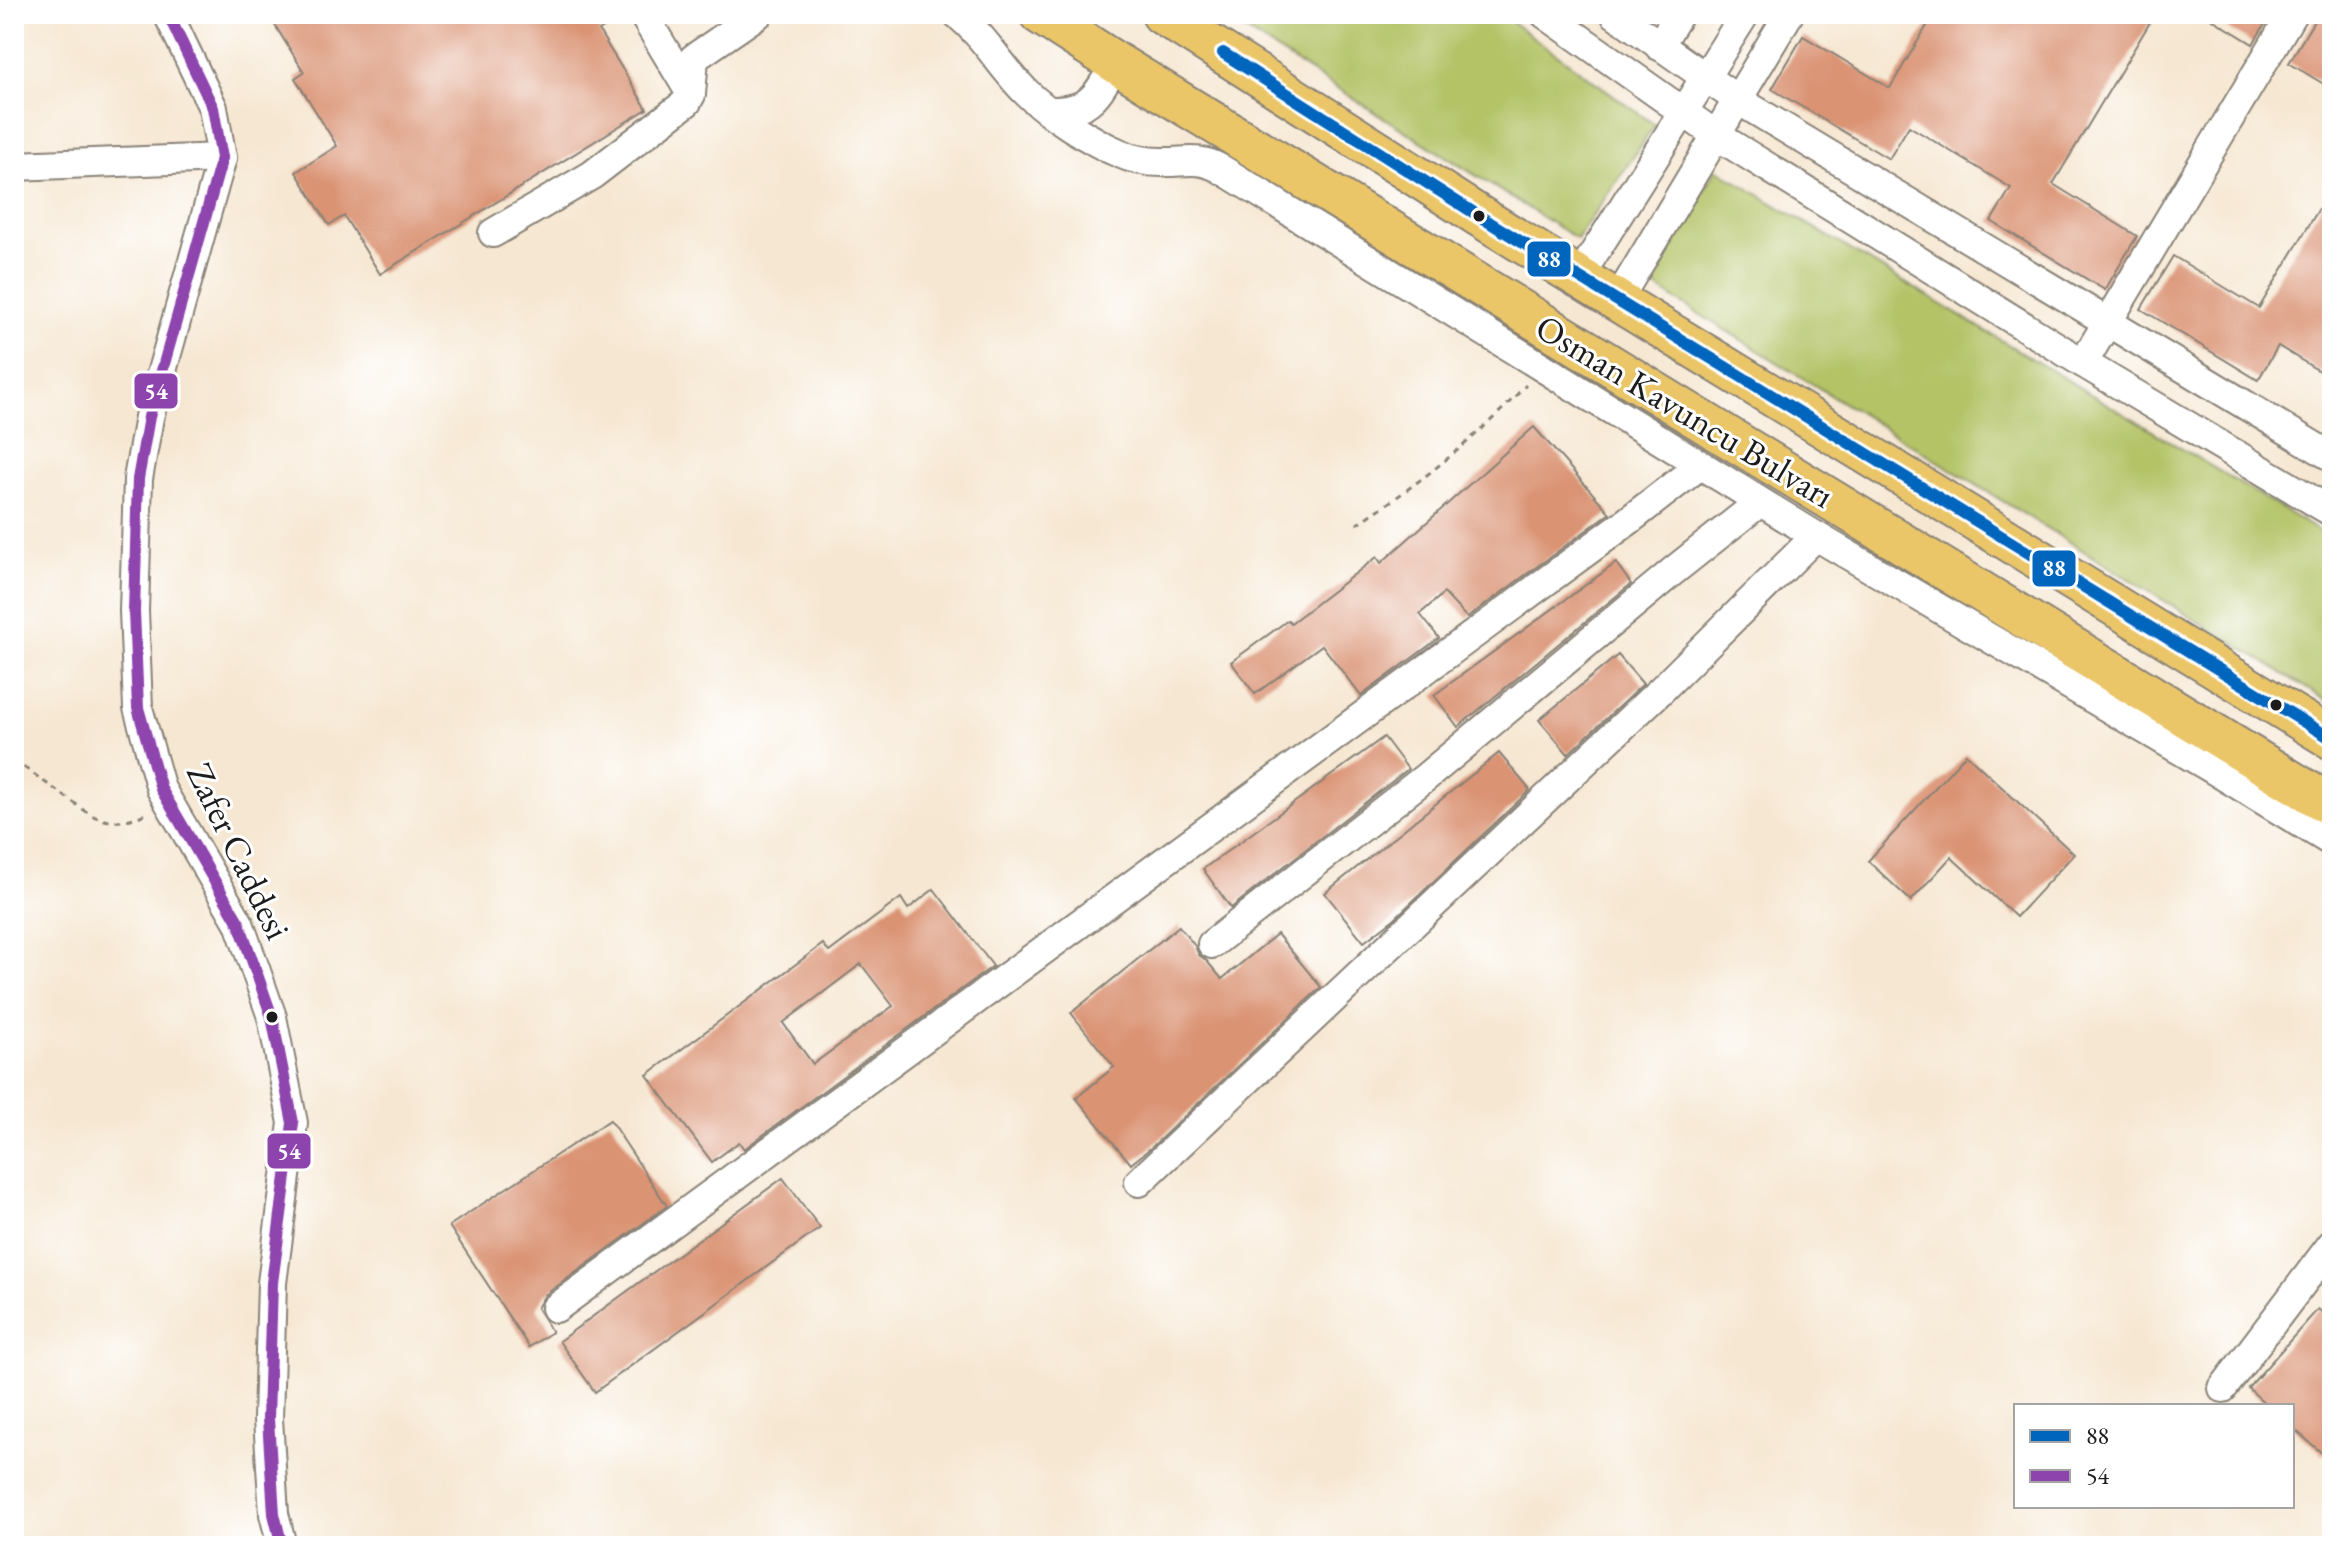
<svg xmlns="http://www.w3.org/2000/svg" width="2346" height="1560" font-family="'EB Garamond',serif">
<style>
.green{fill:#b3c366;stroke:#687041;stroke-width:2}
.building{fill:#da9373;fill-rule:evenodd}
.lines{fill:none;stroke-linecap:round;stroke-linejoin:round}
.minor-casing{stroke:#898277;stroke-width:32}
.highway-casing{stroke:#898277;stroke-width:44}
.path{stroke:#898277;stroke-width:3;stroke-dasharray:6 6;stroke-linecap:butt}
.minor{stroke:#fff;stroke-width:28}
.highway{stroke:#ebc669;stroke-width:40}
.bus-1-casing{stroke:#fff;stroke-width:18}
.bus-2-casing{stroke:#fff;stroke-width:18}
.bus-1{stroke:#0065bd;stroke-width:12}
.bus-2{stroke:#8e44ad;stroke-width:12}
.bus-dot{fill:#1c1c1c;stroke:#fff;stroke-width:3}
.labels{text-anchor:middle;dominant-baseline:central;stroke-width:6;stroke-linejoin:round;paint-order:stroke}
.street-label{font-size:36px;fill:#1c1c1c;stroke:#fff}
.line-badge{stroke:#fff;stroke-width:3}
.badge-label{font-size:22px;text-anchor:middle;font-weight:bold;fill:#fff}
</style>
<rect width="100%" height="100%" fill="#fff"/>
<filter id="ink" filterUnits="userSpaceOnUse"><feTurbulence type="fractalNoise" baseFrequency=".0125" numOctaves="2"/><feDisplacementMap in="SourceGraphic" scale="16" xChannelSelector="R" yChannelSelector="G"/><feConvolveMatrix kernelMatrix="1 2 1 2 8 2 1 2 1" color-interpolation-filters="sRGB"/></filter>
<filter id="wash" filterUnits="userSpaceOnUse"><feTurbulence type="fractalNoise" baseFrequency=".006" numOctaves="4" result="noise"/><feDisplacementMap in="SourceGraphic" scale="32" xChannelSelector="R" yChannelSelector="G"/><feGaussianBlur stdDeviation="1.8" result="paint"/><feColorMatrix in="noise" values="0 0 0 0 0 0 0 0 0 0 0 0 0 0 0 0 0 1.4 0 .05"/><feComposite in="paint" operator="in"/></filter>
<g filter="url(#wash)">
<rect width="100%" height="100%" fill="#f6e7d2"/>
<g class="green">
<path d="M1219 14H1501L1655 125 1577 239Z"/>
<path d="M1716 169 2332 539V704L1652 285Z"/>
</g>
<g id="blocks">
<g class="building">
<path d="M268 14H626L599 31 647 109 380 274 344 216 329 225 296 172 337 146 295 78 304 72Z"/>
<path d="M1934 14H2155L2053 184 2137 236 2105 290 1991 221 2011 188 1909 126 1889 159 1772 89 1803 36 1890 88Z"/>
<path d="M2204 14H2271L2253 44Z"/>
<path d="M2318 14H2332V89L2289 63Z"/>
<path d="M2332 187V379L2278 346 2258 380 2141 309 2173 256 2259 308Z"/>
<path d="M1534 427 1610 513 1467 618 1444 593 1420 614 1439 638 1361 696 1322 645 1255 694 1231 662 1288 620 1291 623 1377 557 1381 563Z"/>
<path d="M1616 563 1631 584 1458 727 1434 695Z"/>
<path d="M1618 655 1643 684 1568 754 1539 720Z"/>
<path d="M1384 737 1408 769 1231 908 1203 869Z"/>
<path d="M1499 753 1530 790 1394 919 1364 942 1325 893Z"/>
<path d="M1966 754 2074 854 2016 917 1951 857 1911 901 1868 861Z"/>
<path d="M934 889 993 966 744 1149 739 1142 712 1162 647 1075 823 944 829 952 901 898 908 909ZM861 964 893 1006 813 1064 783 1023Z"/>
<path d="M1179 926 1195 946 1199 955 1206 960 1222 979 1277 934 1321 987 1153 1146 1131 1164 1076 1098 1114 1067 1071 1013Z"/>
<path d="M610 1120 667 1206 545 1295 537 1308 552 1332 529 1347 449 1226Z"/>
<path d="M783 1178 820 1228 595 1392 559 1341Z"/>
<path d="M2318 1309 2332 1321V1444L2323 1454 2292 1427V1406H2268L2248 1388Z"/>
</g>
</g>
</g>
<g filter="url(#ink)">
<use href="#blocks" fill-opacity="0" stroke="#898277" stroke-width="2"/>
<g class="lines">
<defs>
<g id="minor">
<path d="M168 14 213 108 222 158 149 417 138 479 134 611 138 708 161 789 239 923 272 1017 293 1123 272 1283 268 1419 274 1514 282 1546"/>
<path d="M643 14 691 94"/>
<path d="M957 14C985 37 1001 67 1026 92 1047 113 1092 142 1119 153 1132 159 1147 162 1161 162 1185 163 1197 156 1221 169L1816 536 2209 767 2332 842"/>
<path d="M1545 14 1716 135 2083 363 2332 512"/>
<path d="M1615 14 1738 100 2332 457"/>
<path d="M1659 46 1679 14"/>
<path d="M1049 111C1092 111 1096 96 1116 63"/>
<path d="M14 166 222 158"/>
<path d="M493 233 592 175 687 102 691 94 694 58 758 14"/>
<path d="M1579 277 1745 14"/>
<path d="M1617 301 1789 14"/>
<path d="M2083 363 2292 14"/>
<path d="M1212 944 1426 777 1672 572 1760 502"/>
<path d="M1139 1182 1661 690 1816 536"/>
<path d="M556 1308 1628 521 1700 465"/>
<path d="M2223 1388 2332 1244"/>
</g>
<g id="highway">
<path d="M1040 14 1116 63 2332 806"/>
<path d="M1162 14 1479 216 2332 739"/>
</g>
</defs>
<use href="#minor" class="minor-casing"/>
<use href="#highway" class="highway-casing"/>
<g class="path">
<path d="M1357 524C1419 484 1476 439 1526 385"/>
<path d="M14 760 91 815C115 826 125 821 149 813"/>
</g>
<use href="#minor" class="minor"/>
<use href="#highway" class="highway"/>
<defs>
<path id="bus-1" d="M1223 53 1479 216 2332 739"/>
<path id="bus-2" d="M168 14 213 108 222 158 149 417 138 479 134 611 138 708 161 789 239 923 272 1017 293 1123 272 1283 268 1419 274 1514 282 1546"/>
</defs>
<use href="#bus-1" class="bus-1-casing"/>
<use href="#bus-2" class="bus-2-casing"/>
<use href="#bus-1" class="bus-1"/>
<use href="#bus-2" class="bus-2"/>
</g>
</g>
<g class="bus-dot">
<circle cx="1479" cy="216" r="7"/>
<circle cx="2276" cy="705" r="7"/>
<circle cx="272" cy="1017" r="7"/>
</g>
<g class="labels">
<g class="street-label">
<text transform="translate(1685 411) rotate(31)">Osman Kavuncu Bulvarı</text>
<text transform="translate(239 851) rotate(64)">Zafer Caddesi</text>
</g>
</g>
<g class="line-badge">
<rect x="1526" y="240" width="46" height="38" rx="8" fill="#0065bd"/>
<rect x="133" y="372" width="46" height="38" rx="8" fill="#8e44ad"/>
<rect x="2031" y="549" width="46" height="39" rx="8" fill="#0065bd"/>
<rect x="266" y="1132" width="46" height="38" rx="8" fill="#8e44ad"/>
</g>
<g class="badge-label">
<text x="1549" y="267">88</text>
<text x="156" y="399">54</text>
<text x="2054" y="576">88</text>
<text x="289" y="1159">54</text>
</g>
<rect width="2346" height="1560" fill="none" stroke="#fff" stroke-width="48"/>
<rect x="2014" y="1404" width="280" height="104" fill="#ffffff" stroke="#a4a4a4" stroke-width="2"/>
<rect x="2030" y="1430" width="40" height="12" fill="#0065bd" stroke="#a4a4a4" stroke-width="2"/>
<text x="2086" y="1444" font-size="24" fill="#1c1c1c">88</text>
<rect x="2030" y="1470" width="40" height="12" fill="#8e44ad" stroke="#a4a4a4" stroke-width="2"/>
<text x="2086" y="1484" font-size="24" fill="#1c1c1c">54</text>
</svg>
